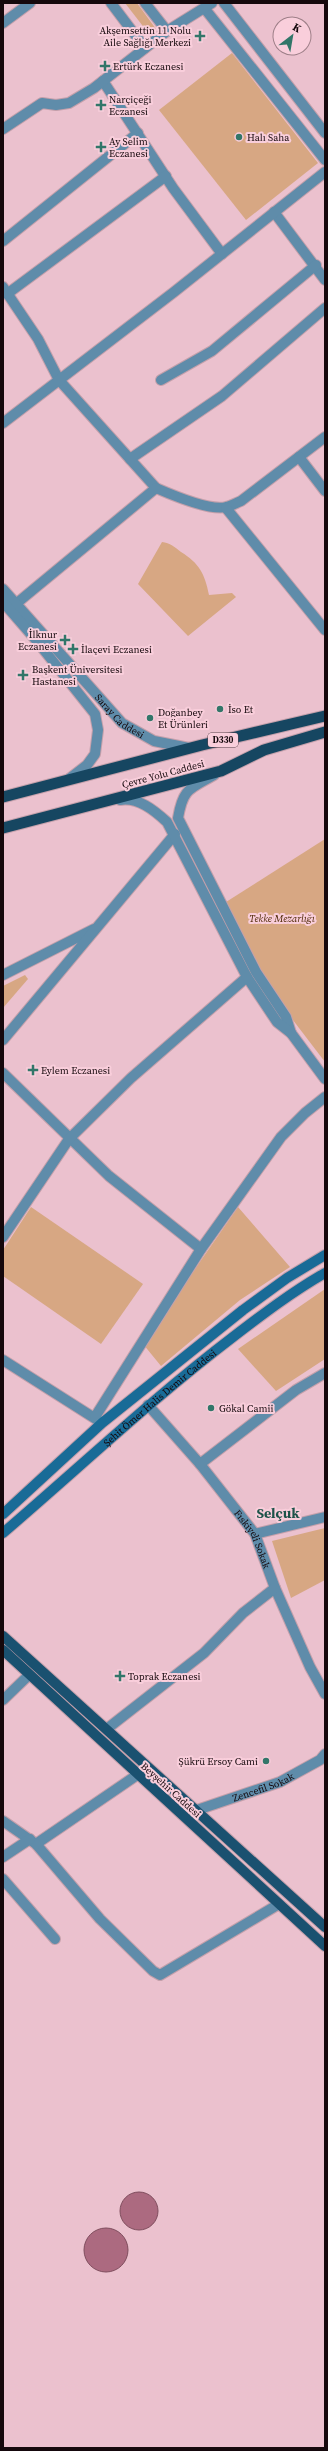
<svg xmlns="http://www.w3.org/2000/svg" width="328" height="2451" font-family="'Source Serif 4',serif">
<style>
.green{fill:#d7a783}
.water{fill:#ac6a80;stroke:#7f4d5d}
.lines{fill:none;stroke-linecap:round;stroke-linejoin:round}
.minor-casing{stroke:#c4a0ab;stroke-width:12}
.tertiary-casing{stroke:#c4a0ab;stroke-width:12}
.secondary-casing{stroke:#c4a0ab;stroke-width:12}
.primary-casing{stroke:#c4a0ab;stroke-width:12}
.trunk-casing{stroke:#c4a0ab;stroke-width:13}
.minor{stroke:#5f8caa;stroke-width:10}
.tertiary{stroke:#5f8caa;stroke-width:10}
.secondary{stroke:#196b97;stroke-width:10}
.primary{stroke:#1a5170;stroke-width:10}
.trunk{stroke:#164661;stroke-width:11}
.poi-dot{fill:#327669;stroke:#f9cedb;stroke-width:1.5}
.labels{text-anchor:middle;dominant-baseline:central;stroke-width:4;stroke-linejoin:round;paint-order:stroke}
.shield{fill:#f9cedb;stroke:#59434a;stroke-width:1}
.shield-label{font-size:9px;font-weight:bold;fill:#15080c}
.poi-label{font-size:10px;fill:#15080c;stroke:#f9cedb;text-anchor:start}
.street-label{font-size:10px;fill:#15080c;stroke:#f9cedb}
.park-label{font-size:10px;font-style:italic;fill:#4c2703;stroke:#f9cedb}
.district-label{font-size:14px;font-weight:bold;fill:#1d5349;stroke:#f9cedb}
</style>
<rect width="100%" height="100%" fill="#ebc1ce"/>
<g class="green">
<path d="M125 3H137L156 29 149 34Z"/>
<path d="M232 53 318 163 246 220 159 110Z"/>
<path d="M162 542C170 543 175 547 181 552 199 563 205 574 209 595L232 593 236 597 188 636 138 584Z"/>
<path d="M325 839V1062L270 990 226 902Z"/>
<path d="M25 975 28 979 3 1008V986Z"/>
<path d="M31 1207 143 1284 101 1344 3 1276V1250Z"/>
<path d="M238 1207 290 1267 240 1300 161 1366 143 1344Z"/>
<path d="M325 1289V1359L276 1391 238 1349Z"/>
<path d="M325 1528V1580L291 1598 272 1541Z"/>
</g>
<g class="water">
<circle cx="139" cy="2211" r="19"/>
<circle cx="106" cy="2250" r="22"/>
</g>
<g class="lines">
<defs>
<g id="minor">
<path d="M111 3 145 48"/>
<path d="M145 3 167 31"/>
<path d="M224 3 325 133"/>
<path d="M205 9 325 160"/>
<path d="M3 23 30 3"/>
<path d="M103 81 173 188 222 254"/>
<path d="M3 129 42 103 56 105 69 103 94 88 167 31 212 3"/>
<path d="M274 212 325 280"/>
<path d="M3 241 138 133"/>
<path d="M3 287 38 339 59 380 156 488C172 495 209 511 226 507 231 506 236 503 241 501L325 437"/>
<path d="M7 294 166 176"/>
<path d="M161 380 212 351 316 265"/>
<path d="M299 457 325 491"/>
<path d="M130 459 222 396 325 308"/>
<path d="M226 508 325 630"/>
<path d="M17 603 156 488"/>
<path d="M3 975 94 929"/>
<path d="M3 1040 175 834"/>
<path d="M3 1073 109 1176 201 1249"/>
<path d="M3 1237 69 1139 131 1078 247 977"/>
<path d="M3 1360 99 1421"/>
<path id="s1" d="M148 1405 200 1464 255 1534 275 1588 310 1667 325 1694"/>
<path d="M95 1417 201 1249 281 1137 305 1113 325 1097"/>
<path d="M200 1464 296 1390 325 1373"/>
<path d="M255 1534 325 1517"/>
<path d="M3 1700 29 1675"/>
<path d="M108 1728 204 1653 243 1613 275 1588"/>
<path id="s2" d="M197 1810 280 1782 320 1760 325 1754"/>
<path d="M3 1821 36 1844 100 1919 153 1971 160 1975 279 1904"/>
<path d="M36 1844 137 1775"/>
<path d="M3 1857 30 1839"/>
<path d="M3 1879 55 1939"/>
</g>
<g id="tertiary">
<path d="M3 423 174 292 325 172"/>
<path id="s3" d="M3 589 122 723 154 741 189 748"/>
<path d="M3 602 36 640 95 714 98 730 95 754 87 765 69 779"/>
<path d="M214 775C190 789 183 788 178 818L256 972 286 1017 291 1033"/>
<path d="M120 800C138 797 154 810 167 822L247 977 277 1022 291 1033 325 1079"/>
</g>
<g id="secondary">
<path d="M3 1514 102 1423 243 1310 287 1278 325 1255"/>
<path id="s4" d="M3 1533C80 1467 153 1398 233 1337 263 1314 292 1292 325 1273"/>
</g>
<g id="primary">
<path d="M3 1636 325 1927"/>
<path d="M3 1650 325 1946"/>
</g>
<g id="trunk">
<path d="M3 797 202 745 325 716"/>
<path d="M3 828 221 771 264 750 325 732"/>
</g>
</defs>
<use href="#minor" class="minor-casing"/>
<use href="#tertiary" class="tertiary-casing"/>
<use href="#secondary" class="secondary-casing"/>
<use href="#primary" class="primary-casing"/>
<use href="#trunk" class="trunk-casing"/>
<use href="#minor" class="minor"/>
<use href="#tertiary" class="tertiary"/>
<use href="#secondary" class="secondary"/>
<use href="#primary" class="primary"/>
<use href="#trunk" class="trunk"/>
</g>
<g class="poi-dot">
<path d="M198 30h4v4h4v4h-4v4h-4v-4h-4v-4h4z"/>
<path d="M103 60h4v4h4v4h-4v4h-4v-4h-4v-4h4z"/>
<path d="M99 99h4v4h4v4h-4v4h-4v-4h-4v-4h4z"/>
<circle cx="239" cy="137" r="4"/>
<path d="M99 141h4v4h4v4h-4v4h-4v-4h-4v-4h4z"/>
<path d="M63 634h4v4h4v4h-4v4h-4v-4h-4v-4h4z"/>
<path d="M71 643h4v4h4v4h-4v4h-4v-4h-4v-4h4z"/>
<path d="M21 669h4v4h4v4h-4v4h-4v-4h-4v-4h4z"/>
<circle cx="220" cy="709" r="4"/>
<circle cx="150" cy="718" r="4"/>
<path d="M31 1064h4v4h4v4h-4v4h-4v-4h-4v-4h4z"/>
<circle cx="211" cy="1408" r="4"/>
<path d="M118 1670h4v4h4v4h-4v4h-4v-4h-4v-4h4z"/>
<circle cx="266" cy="1761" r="4"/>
</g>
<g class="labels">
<rect class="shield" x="208" y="733" width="30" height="14" rx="3"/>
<g class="shield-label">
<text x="223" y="740">D330</text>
</g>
<g class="poi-label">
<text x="191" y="30" text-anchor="end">Akşemsettin 11 Nolu<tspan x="191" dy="12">Aile Sağlığı Merkezi</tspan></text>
<text x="113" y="66">Ertürk Eczanesi</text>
<text x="109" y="99">Narçiçeği<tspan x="109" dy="12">Eczanesi</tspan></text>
<text x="247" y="137">Halı Saha</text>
<text x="109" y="141">Ay Selim<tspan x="109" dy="12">Eczanesi</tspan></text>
<text x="57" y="634" text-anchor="end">İlknur<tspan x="57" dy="12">Eczanesi</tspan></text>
<text x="81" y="649">İlaçevi Eczanesi</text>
<text x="32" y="669">Başkent Üniversitesi<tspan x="32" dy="12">Hastanesi</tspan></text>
<text x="228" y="709">İso Et</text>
<text x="158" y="712">Doğanbey<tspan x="158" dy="12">Et Ürünleri</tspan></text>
<text x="41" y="1070">Eylem Eczanesi</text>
<text x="219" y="1408">Gökal Camii</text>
<text x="128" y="1676">Toprak Eczanesi</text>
<text x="258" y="1761" text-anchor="end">Şükrü Ersoy Cami</text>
</g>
<g class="street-label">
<text stroke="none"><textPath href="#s3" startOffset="173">Saray Caddesi</textPath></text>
<text transform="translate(163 774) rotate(-15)">Çevre Yolu Caddesi</text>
<text stroke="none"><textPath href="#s4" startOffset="207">Şehit Ömer Halis Demir Caddesi</textPath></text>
<text stroke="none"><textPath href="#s1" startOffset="171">Fıskiyeli Sokak</textPath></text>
<text stroke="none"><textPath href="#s2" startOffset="70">Zencefil Sokak</textPath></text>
<text transform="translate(171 1790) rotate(42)">Beyşehir Caddesi</text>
</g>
<g class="park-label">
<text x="282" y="918">Tekke Mezarlığı</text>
</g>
<g class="district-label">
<text x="278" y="1513">Selçuk</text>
</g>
</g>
<rect width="328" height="2451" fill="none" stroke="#15080c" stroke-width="8"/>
<g transform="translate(292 36) rotate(31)"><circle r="19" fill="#f9cedb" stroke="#9e7f88"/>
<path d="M0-3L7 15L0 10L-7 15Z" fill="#327669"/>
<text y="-6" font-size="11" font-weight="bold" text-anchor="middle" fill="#15080c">K</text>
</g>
</svg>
